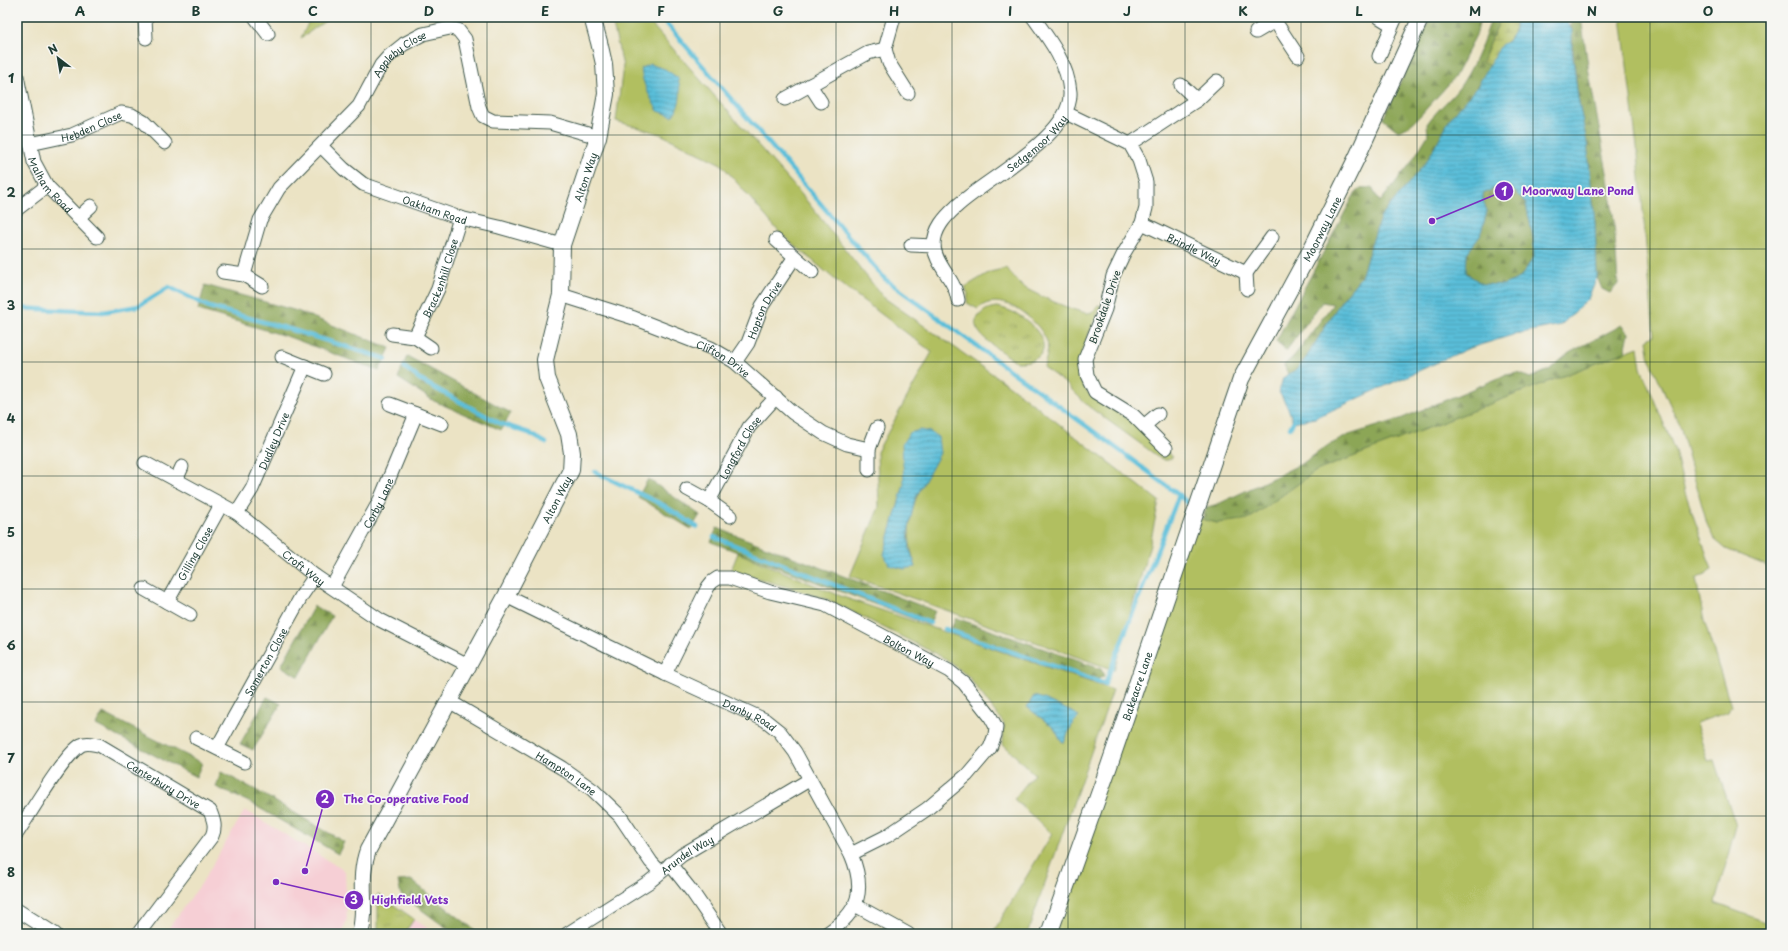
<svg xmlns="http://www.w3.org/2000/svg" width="1788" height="951" font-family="'Playpen Sans',sans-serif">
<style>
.built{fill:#f6cfd5}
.grass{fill:#b1bf61;stroke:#687e4a;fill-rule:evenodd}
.forest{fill:url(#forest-firs);stroke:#567246}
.wetland{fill:url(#wetland-marsh);stroke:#687e4a}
.park{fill:url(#park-tufts);stroke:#687e4a}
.water{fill:url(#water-rules);stroke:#3c7e86;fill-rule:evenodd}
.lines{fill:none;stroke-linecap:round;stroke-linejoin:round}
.stream{stroke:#5abed9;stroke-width:4.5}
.minor-casing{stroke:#3e564a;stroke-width:15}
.tertiary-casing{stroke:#3e564a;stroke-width:18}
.minor{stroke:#fff;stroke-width:13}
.tertiary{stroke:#fff;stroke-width:16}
.grid{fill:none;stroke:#1f3d34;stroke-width:1;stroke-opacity:0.55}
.labels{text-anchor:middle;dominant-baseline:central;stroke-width:3.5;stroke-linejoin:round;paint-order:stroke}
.street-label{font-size:10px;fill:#1f3d34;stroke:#f6f6f2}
.leader{fill:none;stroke:#7b2cbf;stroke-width:1.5}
.callout-dot{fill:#7b2cbf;stroke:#f6f6f2;stroke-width:1.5}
.mark-label{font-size:12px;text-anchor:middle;font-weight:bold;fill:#fff}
.callout-label{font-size:11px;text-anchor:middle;font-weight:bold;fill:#7b2cbf;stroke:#f6f6f2;stroke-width:3.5;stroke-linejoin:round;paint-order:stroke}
.neatline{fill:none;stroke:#1f3d34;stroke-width:1.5}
.grid-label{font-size:13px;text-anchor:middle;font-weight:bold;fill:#1f3d34}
</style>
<defs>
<pattern id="forest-firs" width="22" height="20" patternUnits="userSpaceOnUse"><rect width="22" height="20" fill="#8ca657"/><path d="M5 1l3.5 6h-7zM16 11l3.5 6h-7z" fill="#728849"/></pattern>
<pattern id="wetland-marsh" width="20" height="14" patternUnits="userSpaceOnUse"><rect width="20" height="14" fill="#b1bf61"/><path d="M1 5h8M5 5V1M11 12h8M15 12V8" fill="none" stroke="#8f9c51"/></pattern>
<pattern id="park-tufts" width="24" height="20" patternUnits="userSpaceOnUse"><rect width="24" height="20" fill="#b1bf61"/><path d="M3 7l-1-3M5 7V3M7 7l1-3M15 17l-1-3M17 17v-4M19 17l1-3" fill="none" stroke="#8f9c51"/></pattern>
<pattern id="water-rules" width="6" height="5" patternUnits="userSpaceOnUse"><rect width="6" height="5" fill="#5abed9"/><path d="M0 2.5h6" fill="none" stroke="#4a9cb1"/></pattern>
</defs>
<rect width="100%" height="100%" fill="#f6f6f2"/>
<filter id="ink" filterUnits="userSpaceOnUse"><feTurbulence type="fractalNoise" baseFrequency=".025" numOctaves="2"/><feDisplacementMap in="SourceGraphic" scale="8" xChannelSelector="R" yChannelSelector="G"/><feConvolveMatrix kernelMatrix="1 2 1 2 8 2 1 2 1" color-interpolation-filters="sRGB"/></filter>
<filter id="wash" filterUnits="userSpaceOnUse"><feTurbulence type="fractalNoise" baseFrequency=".012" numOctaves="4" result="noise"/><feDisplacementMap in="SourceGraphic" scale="16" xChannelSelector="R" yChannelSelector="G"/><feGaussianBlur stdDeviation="0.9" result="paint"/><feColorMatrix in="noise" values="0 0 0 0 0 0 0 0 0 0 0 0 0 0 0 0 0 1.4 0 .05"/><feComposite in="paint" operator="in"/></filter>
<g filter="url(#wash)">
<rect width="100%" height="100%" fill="#ebe3c4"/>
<g class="built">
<path d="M245 810 345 871 347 919 342 934H164L201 884Z"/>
<path d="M414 919 436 934H404Z"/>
</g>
<g class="grass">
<path d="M311 17H331L301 38Z"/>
<path d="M611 17H645L802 195 883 297 1011 387 1159 501 1150 544 1114 670 850 576 879 507 877 452 932 352 833 278 779 232 721 164 660 134 616 121 623 66ZM940 453C917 494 899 520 916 567L884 554 904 484Z"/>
<path d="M1621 17H1771V571L1765 565 1726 549 1714 539 1707 524 1681 429 1650 360 1647 340 1654 336 1638 155Z"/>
<path d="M1007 268C1011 274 1016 280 1021 285 1029 292 1079 314 1089 313 1093 312 1096 309 1098 305L1101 306C1094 322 1079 353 1079 370 1080 399 1111 407 1131 421 1145 432 1159 445 1173 457 1168 461 1165 461 1160 458L1088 406 1065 383 1046 369 1044 367C1046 359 1049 349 1047 342 1040 320 999 288 978 309L967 303 968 294 965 287 990 272Z"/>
<path d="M1638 347 1641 368 1675 451 1685 492 1712 570 1696 579 1704 621 1731 706 1728 712 1696 723 1708 761 1714 760 1736 826 1715 903 1771 924V934H1049L1194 517 1217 523 1249 519 1316 471Z"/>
<path d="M738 553 843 597 1113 690 1027 934H992L1052 834 1014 799 1034 774 1003 744 1004 724 968 676 946 659 829 600 731 570ZM1034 696 1076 714 1064 742 1061 741 1054 728 1027 707Z"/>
</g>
<g class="forest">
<path d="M1431 17H1480L1477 33 1454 78 1418 118 1408 127 1398 131 1383 119Z"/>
<path d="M1492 17H1501L1482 62 1491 64 1477 87 1451 117 1427 161 1380 218 1361 277 1341 301 1306 358 1296 370 1288 374 1284 365 1294 356 1333 304 1322 302 1286 351 1276 341 1346 210C1353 198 1356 185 1372 188L1380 202 1410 164 1428 135 1427 124C1437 109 1455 96 1463 82 1476 62 1484 39 1492 17Z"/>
<path d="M1570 17H1581L1589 73 1608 178 1614 222 1618 284 1610 293 1602 289 1597 277 1595 223 1587 143 1578 98Z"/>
<path d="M1509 185 1526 204 1533 237 1534 256 1520 278 1503 285 1482 284 1466 273 1467 253 1480 236 1487 212 1483 200V194L1497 187Z"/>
<path d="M205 285 297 311 390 348 379 371 289 337 198 310Z"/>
<path d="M1622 325 1629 333 1625 352 1316 471 1249 519 1217 523 1202 519 1207 507 1218 504 1256 486 1303 463 1327 446 1349 435 1400 419 1506 375 1518 373 1530 378 1549 370 1569 353Z"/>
<path d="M407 356 511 413 501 430 434 401 398 378Z"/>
<path d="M648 479 700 515 691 529 638 497Z"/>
<path d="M717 528 935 611 929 625 711 542Z"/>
<path d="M314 606 332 616 299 677 281 666Z"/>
<path d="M956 618 1101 669 1104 676 1092 682 949 633Z"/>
<path d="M267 697 281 704 253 750 240 744Z"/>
<path d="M103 713 202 763 196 777 96 725Z"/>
<path d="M221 772 254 789 344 842 338 854 249 802 216 787Z"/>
<path d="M411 880 480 934H455L401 895 398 881Z"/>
</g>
<path class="wetland" d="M1501 17H1516L1515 30 1508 41 1501 46 1491 64 1482 63Z"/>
<g class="park">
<path d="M997 307C1012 310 1025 317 1035 329 1052 348 1041 363 1017 362 1007 355 965 331 978 317 984 310 988 308 997 307Z"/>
<path d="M378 894 414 919 404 934H377L378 929Z"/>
</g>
<g class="water">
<path d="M1516 17H1563L1572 30V51L1578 98 1587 143 1595 223 1597 277 1588 299 1561 325 1516 334 1467 349 1315 418 1293 422 1288 408 1279 392 1283 378 1288 374 1296 370 1306 358 1341 301 1361 277 1380 218 1427 161 1451 117 1477 87 1501 45 1508 41 1515 30ZM1509 185 1526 204 1533 237 1534 257 1520 278 1503 285 1482 284 1466 273 1467 253 1480 236 1487 211 1483 200V194L1497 187Z"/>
<path d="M650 64 665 69 678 78C681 94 682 101 673 116L658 111C650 97 642 84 641 68Z"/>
<path d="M920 430 930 432 938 437 940 453 915 499 908 532 910 550 916 567 904 569 889 565 884 554 904 484 902 444 909 433Z"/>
<path d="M1034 696 1044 699 1076 714 1079 717 1073 723 1064 742 1061 741 1054 728 1027 707Z"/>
</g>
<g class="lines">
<g class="stream">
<path d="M661 17 885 279 1115 447 1179 495 1191 506"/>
<path d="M17 308 103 312 138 306 169 287 209 307 289 329 386 359"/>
<path d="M404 367 422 381 499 423 529 433 546 443"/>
<path d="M1290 428 1293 422"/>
<path d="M595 472 663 505 697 527"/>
<path d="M714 537 930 623"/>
<path d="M945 629 1105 684 1179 495"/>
</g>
</g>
</g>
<g filter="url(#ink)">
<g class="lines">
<defs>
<g id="minor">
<path d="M145 17 146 38"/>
<path d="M255 17 268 34"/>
<path d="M894 17 885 49 889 63 908 93"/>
<path d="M1276 17 1275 21 1298 56"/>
<path d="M1379 17 1392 25"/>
<path d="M1256 32 1275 21"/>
<path d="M1379 56 1396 17"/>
<path id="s1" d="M17 76 34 162 47 186 97 237"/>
<path d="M810 85 821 102"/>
<path d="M1181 85 1197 100"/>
<path d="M785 99 868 53 885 49"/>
<path d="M1066 113 1130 144 1139 160 1146 182V208L1142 223 1124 253 1113 276 1105 309 1085 359 1087 375 1095 392 1134 416 1166 448"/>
<path id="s2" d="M30 144 72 135 121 113 132 115 144 122 165 143"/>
<path d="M1130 144 1197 100 1217 81"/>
<path id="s3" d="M321 146 344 169 363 184 460 218 499 227 562 245"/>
<path d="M17 209 47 186"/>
<path d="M78 218 91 206"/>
<path id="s4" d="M1142 223 1246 273 1272 237"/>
<path d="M776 240 812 272"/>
<path d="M911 245 934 246"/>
<path d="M223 272 244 275 262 286"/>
<path d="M1246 273 1247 289"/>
<path id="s5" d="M244 275 260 220 279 188 359 106 381 65 389 56 404 44 423 34 450 28 458 30 465 39 479 107 483 116 493 121 550 123 598 137"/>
<path id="s6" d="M561 295 634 318 711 348 735 362 793 413 823 433 847 444 869 449"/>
<path id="s7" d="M958 300C957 295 956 290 953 285 947 273 934 259 934 245 934 229 945 217 956 207 984 180 1073 136 1070 92 1068 64 1049 39 1033 17"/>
<path d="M392 334 415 337 431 348"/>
<path id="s8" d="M415 337 438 289 460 218"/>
<path d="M282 357 324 374"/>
<path id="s9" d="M735 362 748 343 762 306 794 258"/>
<path d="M390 404 442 424"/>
<path d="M1145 425 1158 414"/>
<path id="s10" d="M145 463 237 513 315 576 380 620 468 665"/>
<path d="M869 470V449L877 428"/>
<path d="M176 480 182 467"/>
<path d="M687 489 709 501 730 516"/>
<path id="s11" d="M709 501 749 427 776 397"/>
<path id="s12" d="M237 513 252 489 305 366"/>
<path id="s13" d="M332 587 380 500 416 414"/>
<path d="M144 589 190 615"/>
<path id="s14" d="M506 596 665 674 765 720 780 732 795 752 851 854C866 890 860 912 826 934"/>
<path id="s15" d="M167 602 221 505"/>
<path id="s16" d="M665 674 708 587 712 582 718 578H730L770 592 825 605 949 671 964 683 990 716 996 727 995 735 990 748 967 775 927 809 887 836 851 854"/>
<path id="s17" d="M449 701 562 768 593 790 620 816 651 862 660 872"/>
<path d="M196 738 244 762"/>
<path id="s18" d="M217 748 302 595 315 576"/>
<path id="s19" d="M17 833C30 814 64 755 81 745 87 742 92 744 99 745L210 811C214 821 216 827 212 836L138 934"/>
<path d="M670 864 693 893 721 934"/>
<path d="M855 905 908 934"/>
<path d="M17 910 55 934"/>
<path id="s20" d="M567 934 649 882 682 855 809 780"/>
</g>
<g id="tertiary">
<path id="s21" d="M360 934C368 907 357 880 368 850L506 596 571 470 572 453 569 434 547 378 545 360 561 295 562 245 598 137 606 94 604 64 599 42 592 17"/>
<path id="s22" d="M1049 934 1109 766 1241 379 1313 246 1357 157 1421 17"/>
</g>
</defs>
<use href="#minor" class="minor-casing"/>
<use href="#tertiary" class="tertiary-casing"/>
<use href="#minor" class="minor"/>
<use href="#tertiary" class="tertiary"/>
</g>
</g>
<path class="grid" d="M138 17V934M255 17V934M371 17V934M487 17V934M603 17V934M720 17V934M836 17V934M952 17V934M1068 17V934M1185 17V934M1301 17V934M1417 17V934M1533 17V934M1650 17V934M17 135H1771M17 249H1771M17 362H1771M17 476H1771M17 589H1771M17 702H1771M17 816H1771"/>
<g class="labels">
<g class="street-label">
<text stroke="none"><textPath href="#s5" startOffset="277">Appleby Close</textPath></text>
<text stroke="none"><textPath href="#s2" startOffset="64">Hebden Close</textPath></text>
<text stroke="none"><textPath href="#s7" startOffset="209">Sedgemoor Way</textPath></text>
<text stroke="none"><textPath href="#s21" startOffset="819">Alton Way</textPath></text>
<text stroke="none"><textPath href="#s1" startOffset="116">Malham Road</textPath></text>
<text stroke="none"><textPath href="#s3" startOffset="133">Oakham Road</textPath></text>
<text stroke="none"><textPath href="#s22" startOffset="758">Moorway Lane</textPath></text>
<text stroke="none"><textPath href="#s4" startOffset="58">Brindle Way</textPath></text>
<text stroke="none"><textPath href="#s8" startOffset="64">Brackenhill Close</textPath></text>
<text transform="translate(1104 307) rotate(-71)">Brookdale Drive</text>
<text stroke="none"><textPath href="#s9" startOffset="60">Hopton Drive</textPath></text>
<text stroke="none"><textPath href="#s6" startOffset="175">Clifton Drive</textPath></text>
<text stroke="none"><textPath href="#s12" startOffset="81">Dudley Drive</textPath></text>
<text stroke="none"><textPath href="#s11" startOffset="62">Longford Close</textPath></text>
<text stroke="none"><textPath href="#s21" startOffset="483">Alton Way</textPath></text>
<text stroke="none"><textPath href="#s13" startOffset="96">Corby Lane</textPath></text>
<text stroke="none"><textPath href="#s15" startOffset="56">Gilling Close</textPath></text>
<text stroke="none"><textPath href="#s10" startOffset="191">Croft Way</textPath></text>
<text stroke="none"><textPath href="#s16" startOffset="317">Bolton Way</textPath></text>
<text stroke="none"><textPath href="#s18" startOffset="99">Somerton Close</textPath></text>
<text stroke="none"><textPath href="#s22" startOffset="263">Bakeacre Lane</textPath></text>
<text stroke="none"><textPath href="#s14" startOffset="271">Danby Road</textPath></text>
<text stroke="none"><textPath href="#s17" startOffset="138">Hampton Lane</textPath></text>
<text stroke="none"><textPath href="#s19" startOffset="203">Canterbury Drive</textPath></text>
<text stroke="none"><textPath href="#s20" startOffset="144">Arundel Way</textPath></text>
</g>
</g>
<path class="leader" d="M1432 221L1504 191M305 871L325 799M276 882L354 900"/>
<g class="callout-dot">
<circle cx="1432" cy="221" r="4"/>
<circle cx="305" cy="871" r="4"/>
<circle cx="276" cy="882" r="4"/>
<circle cx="1504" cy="191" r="10"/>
<circle cx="325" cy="799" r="10"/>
<circle cx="354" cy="900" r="10"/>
</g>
<g class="mark-label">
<text x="1504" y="196">1</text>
<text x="325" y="803">2</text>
<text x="354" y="904">3</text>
</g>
<g class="callout-label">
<text x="1578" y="195">Moorway Lane Pond</text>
<text x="406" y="803">The Co-operative Food</text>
<text x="410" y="904">Highfield Vets</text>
</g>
<rect width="1788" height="951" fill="none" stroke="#f6f6f2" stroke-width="44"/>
<g transform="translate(58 58) rotate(329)" stroke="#f6f6f2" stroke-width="3" paint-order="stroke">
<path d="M0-3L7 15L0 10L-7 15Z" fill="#1f3d34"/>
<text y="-6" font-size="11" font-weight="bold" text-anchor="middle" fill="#1f3d34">N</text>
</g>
<rect x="22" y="22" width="1744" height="907" class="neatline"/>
<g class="grid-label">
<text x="80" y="16">A</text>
<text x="196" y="16">B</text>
<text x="313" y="16">C</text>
<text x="429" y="16">D</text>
<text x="545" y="16">E</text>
<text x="661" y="16">F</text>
<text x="778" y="16">G</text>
<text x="894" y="16">H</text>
<text x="1010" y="16">I</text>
<text x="1127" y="16">J</text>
<text x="1243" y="16">K</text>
<text x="1359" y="16">L</text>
<text x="1475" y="16">M</text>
<text x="1592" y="16">N</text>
<text x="1708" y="16">O</text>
<text x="11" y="83">1</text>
<text x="11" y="197">2</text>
<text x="11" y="310">3</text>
<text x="11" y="423">4</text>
<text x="11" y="537">5</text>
<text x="11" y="650">6</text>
<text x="11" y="763">7</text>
<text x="11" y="877">8</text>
</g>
</svg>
